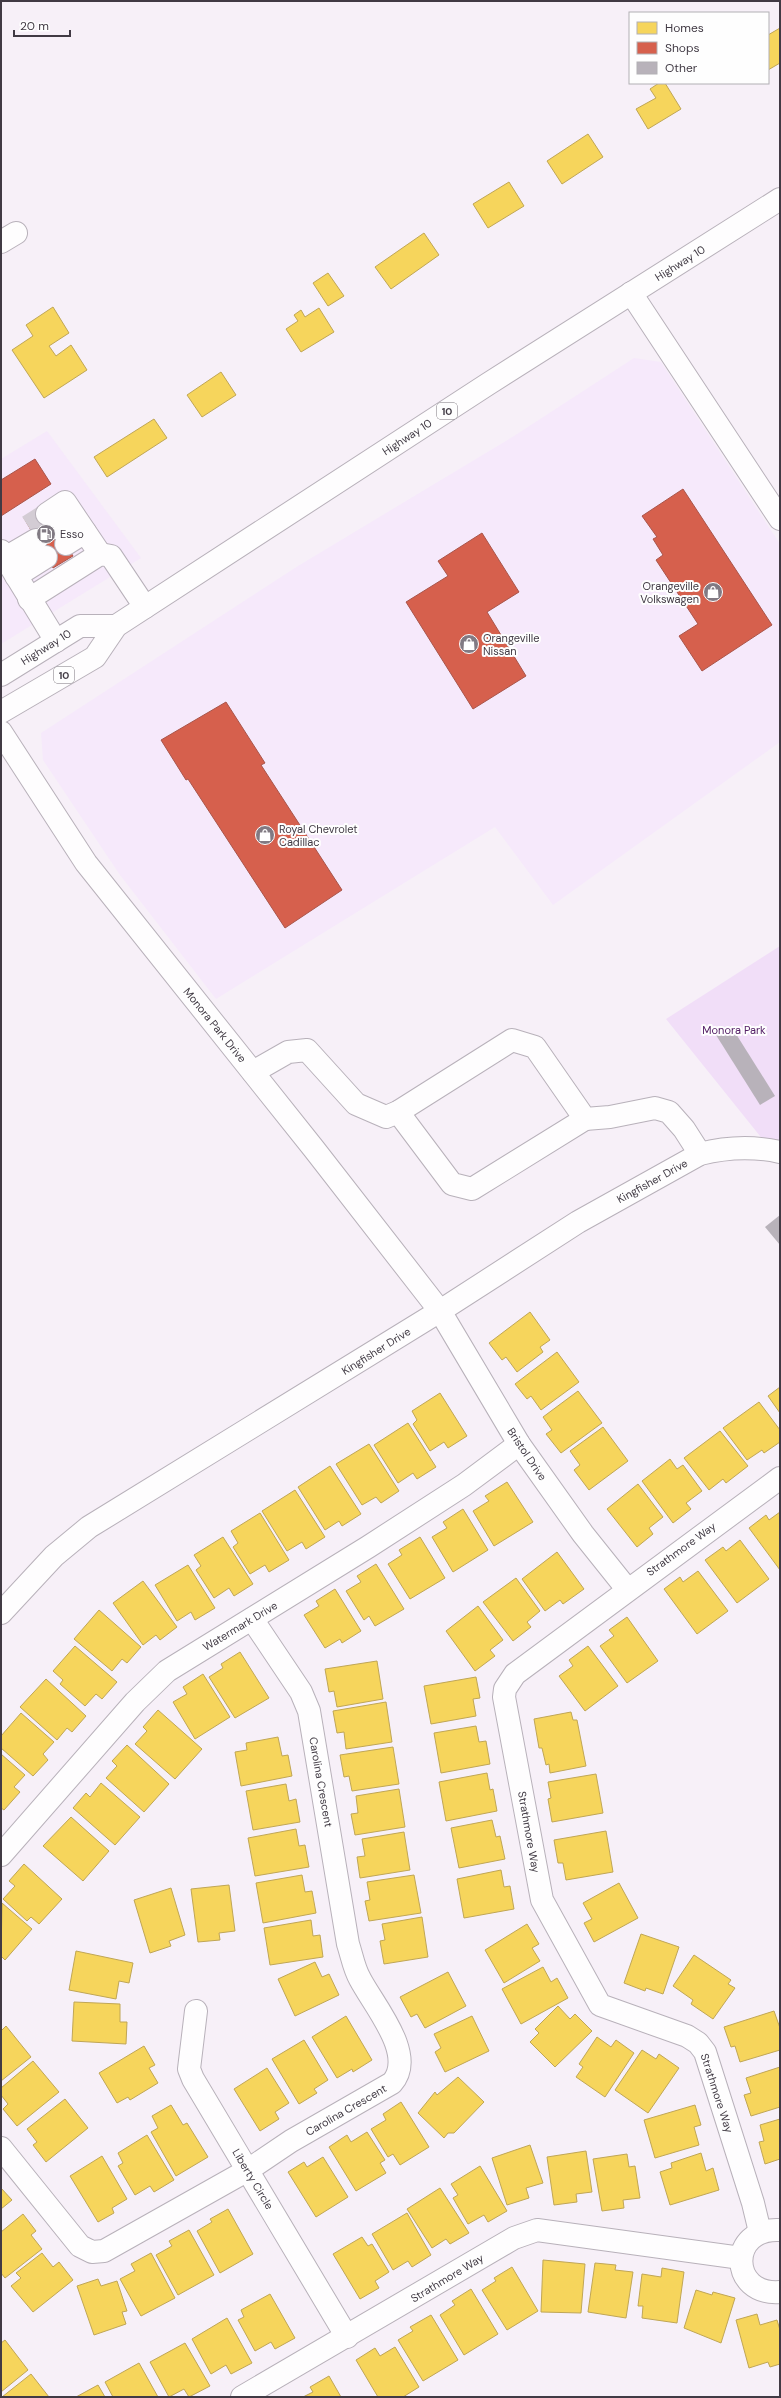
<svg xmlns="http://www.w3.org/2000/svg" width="781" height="2398" font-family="'DM Sans',sans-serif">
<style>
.built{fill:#f6e9fb}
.green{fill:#f1def8}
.homes{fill:#f6d55c;stroke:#c0a655}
.shops{fill:#d6604d;stroke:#a9554a}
.building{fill:#b8b2ba}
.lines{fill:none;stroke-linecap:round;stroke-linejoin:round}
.minor-tunnel{stroke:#d3ccd4;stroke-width:22;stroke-dasharray:22 11;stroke-linecap:butt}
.minor-casing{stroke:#b8b1ba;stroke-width:24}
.highway-casing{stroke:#b8b1ba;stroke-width:24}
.minor{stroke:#fefdfe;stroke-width:22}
.highway{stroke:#fefdfe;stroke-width:22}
.labels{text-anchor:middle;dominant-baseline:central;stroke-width:4;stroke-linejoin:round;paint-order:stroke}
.shield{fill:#fefefe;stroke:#7a757c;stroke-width:1}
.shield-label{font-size:10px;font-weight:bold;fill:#413a44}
.street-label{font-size:11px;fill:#413a44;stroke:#fefefe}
.poi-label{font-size:11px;fill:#413a44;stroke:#fefefe;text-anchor:start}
.park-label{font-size:11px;fill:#542066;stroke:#fefefe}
</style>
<rect width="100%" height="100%" fill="#f7f0f8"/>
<g class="built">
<path d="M634 358 661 362 780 544V742L553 905 495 827 216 999 120 875 43 760 41 733 298 566 514 436Z"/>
<path d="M47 431 141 558 1 644V459Z"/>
</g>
<path class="green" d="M780 946V1161L666 1019Z"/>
<g class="homes">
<path d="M780 28V63L768 70V35Z"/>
<path d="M659 83H665L681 109 648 129 636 109 656 98 650 89Z"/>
<path d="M588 134 603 157 562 184 547 161Z"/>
<path d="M509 182 524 206 488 228 473 204Z"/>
<path d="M424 233 439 255 391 289 375 267Z"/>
<path d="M328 273 344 296 328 306 313 283Z"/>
<path d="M53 307 69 333 49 346 56 356 71 345 87 370 44 398 12 350 33 336 26 325Z"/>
<path d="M319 308 334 332 301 352 286 329 298 321 294 315 301 310 305 317Z"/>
<path d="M221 372 236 395 202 417 187 395Z"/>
<path d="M154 419 167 438 107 477 94 457Z"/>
<path d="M530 1312 550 1340 540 1347 543 1352 517 1372 506 1357 502 1360 489 1343Z"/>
<path d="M557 1352 579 1382 541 1410 531 1396 527 1399 515 1384Z"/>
<path d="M780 1387V1413L768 1396Z"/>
<path d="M578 1391 602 1423 561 1453 546 1434 552 1430 543 1417Z"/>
<path d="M440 1393 467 1436 448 1448 444 1442 430 1451 413 1424 417 1420 412 1411Z"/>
<path d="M759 1402 780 1430V1442L764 1453 762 1450 747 1460 723 1428Z"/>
<path d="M408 1423 436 1467 417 1479 413 1473 398 1483 374 1445Z"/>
<path d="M603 1427 628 1461 589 1490 574 1470 580 1465 570 1451Z"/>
<path d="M720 1431 748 1466 726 1483 723 1479 709 1490 684 1458Z"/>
<path d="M369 1444 399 1491 381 1503 376 1497 362 1505 336 1464Z"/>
<path d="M670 1459 677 1469 683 1465 702 1491 686 1503 691 1509 673 1523 642 1481Z"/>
<path d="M330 1466 361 1514 342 1526 339 1521 325 1530 298 1487Z"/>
<path d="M507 1482 533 1522 494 1546 473 1511 489 1501 485 1496Z"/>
<path d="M638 1484 663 1517 649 1528 653 1534 637 1547 607 1509Z"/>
<path d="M295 1490 325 1537 306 1549 302 1542 287 1551 262 1511Z"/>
<path d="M463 1509 488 1550 453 1572 432 1537 447 1528 443 1522Z"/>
<path d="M780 1512V1570L749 1528 766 1515 769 1520Z"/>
<path d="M260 1513 289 1560 269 1572 265 1565 250 1574 233 1547 238 1543 231 1531Z"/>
<path d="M223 1537 253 1584 234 1596 229 1588 214 1598 196 1570 201 1566 194 1555Z"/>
<path d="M420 1537 445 1578 410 1599 388 1564 402 1555 399 1550Z"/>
<path d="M740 1540 769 1579 737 1603 705 1560 723 1547 726 1551Z"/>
<path d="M557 1552 584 1589 563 1604 560 1600 545 1611 522 1579Z"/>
<path d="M376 1564 404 1609 375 1626 369 1616 364 1620 346 1591 361 1582 357 1576Z"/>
<path d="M188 1565 215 1608 195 1620 191 1612 177 1621 155 1585Z"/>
<path d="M698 1571 728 1611 697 1634 664 1589 680 1577 683 1582Z"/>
<path d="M516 1578 540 1611 527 1622 531 1627 513 1641 483 1602Z"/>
<path d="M143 1581 177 1627 160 1640 156 1635 143 1645 113 1603Z"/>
<path d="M335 1589 361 1631 342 1643 340 1639 325 1648 304 1615 319 1606 316 1601Z"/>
<path d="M478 1606 503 1640 490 1650 495 1656 475 1671 446 1631Z"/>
<path d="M99 1610 141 1647 127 1663 122 1659 112 1671 74 1639Z"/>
<path d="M627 1617 658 1661 627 1683 600 1646 614 1636 609 1630Z"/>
<path d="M75 1646 117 1682 102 1699 96 1694 85 1706 60 1684 63 1680 53 1671Z"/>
<path d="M588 1646 618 1686 585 1711 559 1676 573 1666 569 1660Z"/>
<path d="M240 1652 269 1698 235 1718 209 1677 223 1668 221 1664Z"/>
<path d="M377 1661 383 1699 337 1707 334 1691 329 1692 325 1669Z"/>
<path d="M203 1674 230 1717 195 1739 173 1702 187 1694 183 1687Z"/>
<path d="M476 1677 480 1698 473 1699 476 1716 431 1724 424 1686Z"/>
<path d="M46 1679 86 1716 72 1732 67 1728 57 1740 20 1707Z"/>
<path d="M386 1702 392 1742 346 1749 344 1732 337 1733 333 1711Z"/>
<path d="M158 1710 202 1749 175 1779 135 1744 147 1731 143 1727Z"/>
<path d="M571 1712 573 1720H577L586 1766 550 1773 549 1764 546 1765 542 1748H539L534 1719Z"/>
<path d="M21 1713 54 1742 43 1754 48 1760 33 1776 1 1748V1736Z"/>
<path d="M476 1726 479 1742 486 1741 490 1764 441 1773 434 1733Z"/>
<path d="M278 1737 282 1756 288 1755 292 1776 241 1786 235 1752 247 1750 246 1743Z"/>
<path d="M127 1745 169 1784 144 1812 106 1778 117 1766 112 1761Z"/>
<path d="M393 1747 399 1784 352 1791 349 1776 344 1777 340 1755Z"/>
<path d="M1 1754 25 1775 14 1787 20 1792 4 1810 1 1808Z"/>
<path d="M487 1773 490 1790 493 1789 497 1811 446 1821 439 1782Z"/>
<path d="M596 1774 603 1813 552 1822 548 1799 551 1798 548 1782Z"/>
<path d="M101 1783 140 1817 115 1845 73 1808 86 1793 90 1797Z"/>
<path d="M286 1784 289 1801 296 1799 300 1822 253 1830 246 1791Z"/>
<path d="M399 1789 405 1827 355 1835 351 1814 358 1813 356 1796Z"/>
<path d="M71 1817 109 1851 83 1881 43 1846Z"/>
<path d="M492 1820 496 1837 500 1836 505 1859 459 1868 451 1828Z"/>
<path d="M296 1829 299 1846 305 1845 309 1867 255 1876 248 1838Z"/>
<path d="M606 1831 613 1872 566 1880 563 1863H558L554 1840Z"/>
<path d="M404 1832 410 1870 360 1878 357 1857 365 1856 362 1839Z"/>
<path d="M24 1864 62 1899 39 1924 31 1917 27 1921 3 1899 15 1886 9 1881Z"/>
<path d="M501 1870 504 1887 510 1886 514 1909 464 1918 457 1879Z"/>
<path d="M302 1875 305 1892 312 1891 316 1913 263 1923 256 1883Z"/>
<path d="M414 1875 421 1913 369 1921 365 1901 370 1900 367 1882Z"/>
<path d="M619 1883 638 1918 594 1942 584 1923 592 1919 583 1903Z"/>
<path d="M229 1885 235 1931 219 1933 220 1940 198 1942 191 1889Z"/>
<path d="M171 1888 185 1935 169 1941 171 1946 150 1953 134 1900Z"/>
<path d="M2 1903 32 1929 5 1960 1 1956Z"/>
<path d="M422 1917 428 1957 384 1964 380 1941 385 1940 382 1924Z"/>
<path d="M311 1920 313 1936 320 1935 323 1957 270 1965 264 1928Z"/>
<path d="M527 1924 539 1944 532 1948 540 1961 504 1983 485 1950Z"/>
<path d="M641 1934 679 1947 663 1994 646 1988 645 1991 624 1983Z"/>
<path d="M76 1951 133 1963 129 1983 119 1981 116 1999 69 1990Z"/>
<path d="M694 1955 731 1980 728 1984 735 1988 713 2019 691 2004 693 2000 673 1986Z"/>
<path d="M315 1962 322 1977 329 1974 339 1995 295 2016 278 1979Z"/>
<path d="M543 1967 551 1982 557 1978 568 1998 521 2024 502 1989Z"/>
<path d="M448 1972 466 2006 425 2028 417 2014 411 2017 400 1997Z"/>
<path d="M74 2002 120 2004V2022H127L126 2044 72 2041Z"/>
<path d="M558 2006 570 2019 575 2014 592 2031 555 2067 530 2042 539 2033 535 2029Z"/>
<path d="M774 2011 780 2028V2050L740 2062 735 2046 731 2047 724 2027Z"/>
<path d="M346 2016 372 2060 353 2072 352 2069 337 2078 312 2037Z"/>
<path d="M472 2016 489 2051 445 2072 435 2052 441 2048 434 2034Z"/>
<path d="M6 2026 31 2057 1 2081V2031Z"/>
<path d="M597 2037 611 2047 616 2040 634 2053 605 2097 576 2077 583 2067 579 2064Z"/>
<path d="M304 2040 328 2080 314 2089 317 2093 299 2104 272 2059Z"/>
<path d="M144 2046 155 2065 149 2068 158 2083 130 2100 128 2097 117 2103 99 2073Z"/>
<path d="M642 2050 656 2059 659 2054 679 2068 648 2113 615 2090Z"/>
<path d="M33 2061 59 2092 17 2126 3 2109 8 2104 1 2095V2088Z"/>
<path d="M780 2067V2107L751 2116 744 2095 751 2093 746 2078Z"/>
<path d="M267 2068 289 2103 275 2112 279 2119 260 2131 234 2089Z"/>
<path d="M458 2077 484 2102 454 2133H448L444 2138 418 2113 435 2092 437 2095Z"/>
<path d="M65 2099 88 2128 46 2162 33 2145 37 2142 27 2129Z"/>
<path d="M401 2102 429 2147 400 2165 393 2154 388 2157 371 2129 386 2120 383 2114Z"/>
<path d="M171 2105 183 2125 187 2123 208 2157 176 2176 151 2132 158 2128 152 2116Z"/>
<path d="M695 2105 701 2125 694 2127 699 2145 655 2158 644 2120Z"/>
<path d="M780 2119V2159L765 2164 759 2142 764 2141 760 2125Z"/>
<path d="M367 2132 385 2160 380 2163 386 2173 356 2191 329 2147 347 2135 351 2142Z"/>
<path d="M147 2135 174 2180 154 2192 150 2186 135 2195 118 2166 123 2163 118 2153Z"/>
<path d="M530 2145 543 2183 526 2188 529 2198 507 2205 492 2158Z"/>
<path d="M586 2151 592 2192 576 2194 577 2202 554 2205 547 2157Z"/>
<path d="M701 2153 706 2171 713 2168 719 2190 670 2205 660 2172 672 2168 671 2163Z"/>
<path d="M627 2154 629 2167 635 2166 640 2198 623 2200 624 2208 602 2211 593 2159Z"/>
<path d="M102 2156 127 2199 112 2208 114 2213 98 2222 70 2176Z"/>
<path d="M323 2157 348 2197 316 2217 288 2172 304 2162 307 2167Z"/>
<path d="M480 2166 507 2211 488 2222 484 2215 468 2224 453 2198 458 2195 451 2184Z"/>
<path d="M1 2188 12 2200 1 2209Z"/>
<path d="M440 2188 469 2233 450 2244 446 2239 432 2248 407 2209Z"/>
<path d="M228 2209 253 2254 220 2273 197 2231 212 2222 210 2219Z"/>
<path d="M407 2213 431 2255 412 2267 408 2261 393 2270 372 2234Z"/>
<path d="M23 2214 36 2231 31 2235 42 2249 5 2278 1 2273V2232Z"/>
<path d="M189 2230 214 2275 178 2295 156 2255 172 2246 169 2241Z"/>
<path d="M362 2237 368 2246 372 2244 389 2272 375 2281 379 2288 360 2299 333 2254Z"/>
<path d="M42 2253 53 2267 59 2262 73 2280 33 2312 11 2286 21 2278 16 2273Z"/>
<path d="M151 2253 175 2298 141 2316 120 2279 135 2271 131 2264Z"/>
<path d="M543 2260 585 2264 581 2313 541 2312Z"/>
<path d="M595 2263 616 2265 615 2270 633 2272 626 2318 588 2312Z"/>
<path d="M512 2267 538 2311 507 2330 482 2290 496 2281 494 2278Z"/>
<path d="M662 2268 684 2272 677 2323 642 2318 643 2306H638L642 2274 661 2277Z"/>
<path d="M98 2279 101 2286 117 2281 127 2311 122 2312 126 2324 94 2335 77 2286Z"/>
<path d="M471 2289 498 2334 464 2355 440 2315 455 2305 452 2301Z"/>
<path d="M696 2290 712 2295 713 2292 735 2298 721 2343 684 2328Z"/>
<path d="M270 2294 295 2338 275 2349 271 2342 255 2351 238 2320 244 2317 241 2310Z"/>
<path d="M757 2314 760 2325 777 2320 780 2330V2364L770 2367 768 2362 749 2368 736 2320Z"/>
<path d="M431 2315 458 2360 423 2381 398 2340 413 2331 410 2327Z"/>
<path d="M227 2318 252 2363 231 2374 226 2365 211 2374 192 2339Z"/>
<path d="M5 2340 28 2370 1 2392V2343Z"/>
<path d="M185 2343 210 2386 189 2397 184 2389 169 2397 150 2362Z"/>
<path d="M395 2347 419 2387 403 2397H378L356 2360 375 2348 380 2356Z"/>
<path d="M139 2363 158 2397H113L105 2382Z"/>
<path d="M31 2374 49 2397H2Z"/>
<path d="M329 2376 341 2397H303L313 2392 310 2387Z"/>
<path d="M98 2385 105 2397H76Z"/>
</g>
<g class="shops">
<path d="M35 459 51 484 1 516V480Z"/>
<path d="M683 489 772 625 702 671 679 636 698 624 656 560 663 555 653 539 657 537 642 516Z"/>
<path d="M43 506 73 556 53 568 24 518Z"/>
<path d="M482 533 519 592 487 612 526 676 473 709 406 602 448 576 438 561Z"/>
<path d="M226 702 265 763 261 765 342 890 285 928 188 779 186 780 161 740Z"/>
</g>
<g class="building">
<path d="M731 1026 775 1096 760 1105 716 1035Z"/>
<path d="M780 1215V1245L765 1227Z"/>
</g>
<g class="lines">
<path class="minor-tunnel" d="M28 526 47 514"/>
<defs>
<g id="minor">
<path d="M1 242 16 233"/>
<path d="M631 293 780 519"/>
<path d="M47 514 65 502 100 554"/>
<path d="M56 528 74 516"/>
<path d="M66 544 85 532"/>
<path d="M1 551 56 641"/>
<path d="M5 558 36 540"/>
<path d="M16 576 46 557"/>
<path d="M29 599 100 554 111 556 145 607"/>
<path d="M1 732 86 863 314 1149 440 1311 519 1444 583 1534 627 1589"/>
<path d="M253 1072 288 1052 307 1050 356 1104 386 1117 398 1112 512 1040 535 1047 585 1119 610 1117 655 1108 669 1112 684 1129 700 1154"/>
<path d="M398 1112 452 1184 472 1189 585 1119"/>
<path d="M1 1613 54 1556 89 1527 440 1311 578 1222 700 1154C727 1147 753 1146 780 1152"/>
<path d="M1 1855 135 1702 167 1671 368 1547 464 1485 519 1444"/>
<path d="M196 2011 189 2069 193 2079 347 2337"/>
<path d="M1 2148 80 2246 92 2252 104 2251 248 2170 291 2141 392 2083C417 2055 374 2006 360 1979 354 1969 352 1956 348 1944L309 1711 301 1692 252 1619"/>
<path d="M780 2230C728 2227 729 2296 780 2292"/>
<path d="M760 2232 753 2203 705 2052 698 2043 687 2036 600 2005 542 1900 504 1697 505 1689 515 1674 780 1478"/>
<path d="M242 2397 514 2238 537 2230 741 2258"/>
</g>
<g id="highway">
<path d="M1 675 80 626H116"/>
<path d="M1 712 95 657 116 626 488 384 780 199"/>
</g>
</defs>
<use href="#minor" class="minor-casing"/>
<use href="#highway" class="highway-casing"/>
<use href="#minor" class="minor"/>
<use href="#highway" class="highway"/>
</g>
<defs>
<symbol id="fuel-disc" viewBox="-11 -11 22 22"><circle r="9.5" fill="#817a83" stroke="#fefefe"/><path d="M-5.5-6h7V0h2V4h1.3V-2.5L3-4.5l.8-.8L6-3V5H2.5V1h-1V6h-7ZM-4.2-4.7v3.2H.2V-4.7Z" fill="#fff"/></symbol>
<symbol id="shop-disc" viewBox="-11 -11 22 22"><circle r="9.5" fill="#817a83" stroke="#fefefe"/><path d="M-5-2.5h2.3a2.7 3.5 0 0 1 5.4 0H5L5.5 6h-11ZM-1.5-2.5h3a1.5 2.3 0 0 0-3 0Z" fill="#fff"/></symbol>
</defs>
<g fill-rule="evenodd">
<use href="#fuel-disc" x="35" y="523" width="22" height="22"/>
<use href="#shop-disc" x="702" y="581" width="22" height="22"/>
<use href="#shop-disc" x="458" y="633" width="22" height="22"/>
<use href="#shop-disc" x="254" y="824" width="22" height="22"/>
</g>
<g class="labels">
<g class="shield">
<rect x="437" y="403" width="20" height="16" rx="3"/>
<rect x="54" y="667" width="20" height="16" rx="3"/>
</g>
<g class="shield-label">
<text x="447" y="411">10</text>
<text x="64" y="675">10</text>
</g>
<g class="street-label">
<text transform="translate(680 263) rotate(-32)">Highway 10</text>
<text transform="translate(407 437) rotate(-33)">Highway 10</text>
<text transform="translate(46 647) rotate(-32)">Highway 10</text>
<text transform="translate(215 1025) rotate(51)">Monora Park Drive</text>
<text transform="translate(652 1181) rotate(-29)">Kingfisher Drive</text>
<text transform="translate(376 1351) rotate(-32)">Kingfisher Drive</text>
<text transform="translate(527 1454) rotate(56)">Bristol Drive</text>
<text transform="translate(681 1549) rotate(-36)">Strathmore Way</text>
<text transform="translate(240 1626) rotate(-31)">Watermark Drive</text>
<text transform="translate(321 1782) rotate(80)">Carolina Crescent</text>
<text transform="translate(529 1832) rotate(80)">Strathmore Way</text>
<text transform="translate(717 2093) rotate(72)">Strathmore Way</text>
<text transform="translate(346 2110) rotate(-30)">Carolina Crescent</text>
<text transform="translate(253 2179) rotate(59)">Liberty Circle</text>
<text transform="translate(447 2278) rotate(-31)">Strathmore Way</text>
</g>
<g class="poi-label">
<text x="60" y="534">Esso</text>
<text x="699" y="586" text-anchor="end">Orangeville<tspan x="699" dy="13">Volkswagen</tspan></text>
<text x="483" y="638">Orangeville<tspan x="483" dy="13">Nissan</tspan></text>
<text x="279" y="829">Royal Chevrolet<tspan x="279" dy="13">Cadillac</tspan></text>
</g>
<g class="park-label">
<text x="734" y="1030">Monora Park</text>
</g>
</g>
<rect width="781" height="2398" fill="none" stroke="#413a44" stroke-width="4"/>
<rect x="629" y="12" width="140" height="72" fill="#fefefe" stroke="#b2b0b4"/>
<rect x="637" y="22" width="20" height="12" fill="#f6d55c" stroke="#b2b0b4"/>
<text x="665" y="32" font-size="12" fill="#413a44">Homes</text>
<rect x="637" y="42" width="20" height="12" fill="#d6604d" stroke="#b2b0b4"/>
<text x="665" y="52" font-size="12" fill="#413a44">Shops</text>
<rect x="637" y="62" width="20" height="12" fill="#b8b2ba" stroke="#b2b0b4"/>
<text x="665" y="72" font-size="12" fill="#413a44">Other</text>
<path d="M14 30v6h56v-6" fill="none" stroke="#413a44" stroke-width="2"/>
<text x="20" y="30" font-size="12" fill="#413a44" stroke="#fefefe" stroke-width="3" paint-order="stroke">20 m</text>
</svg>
